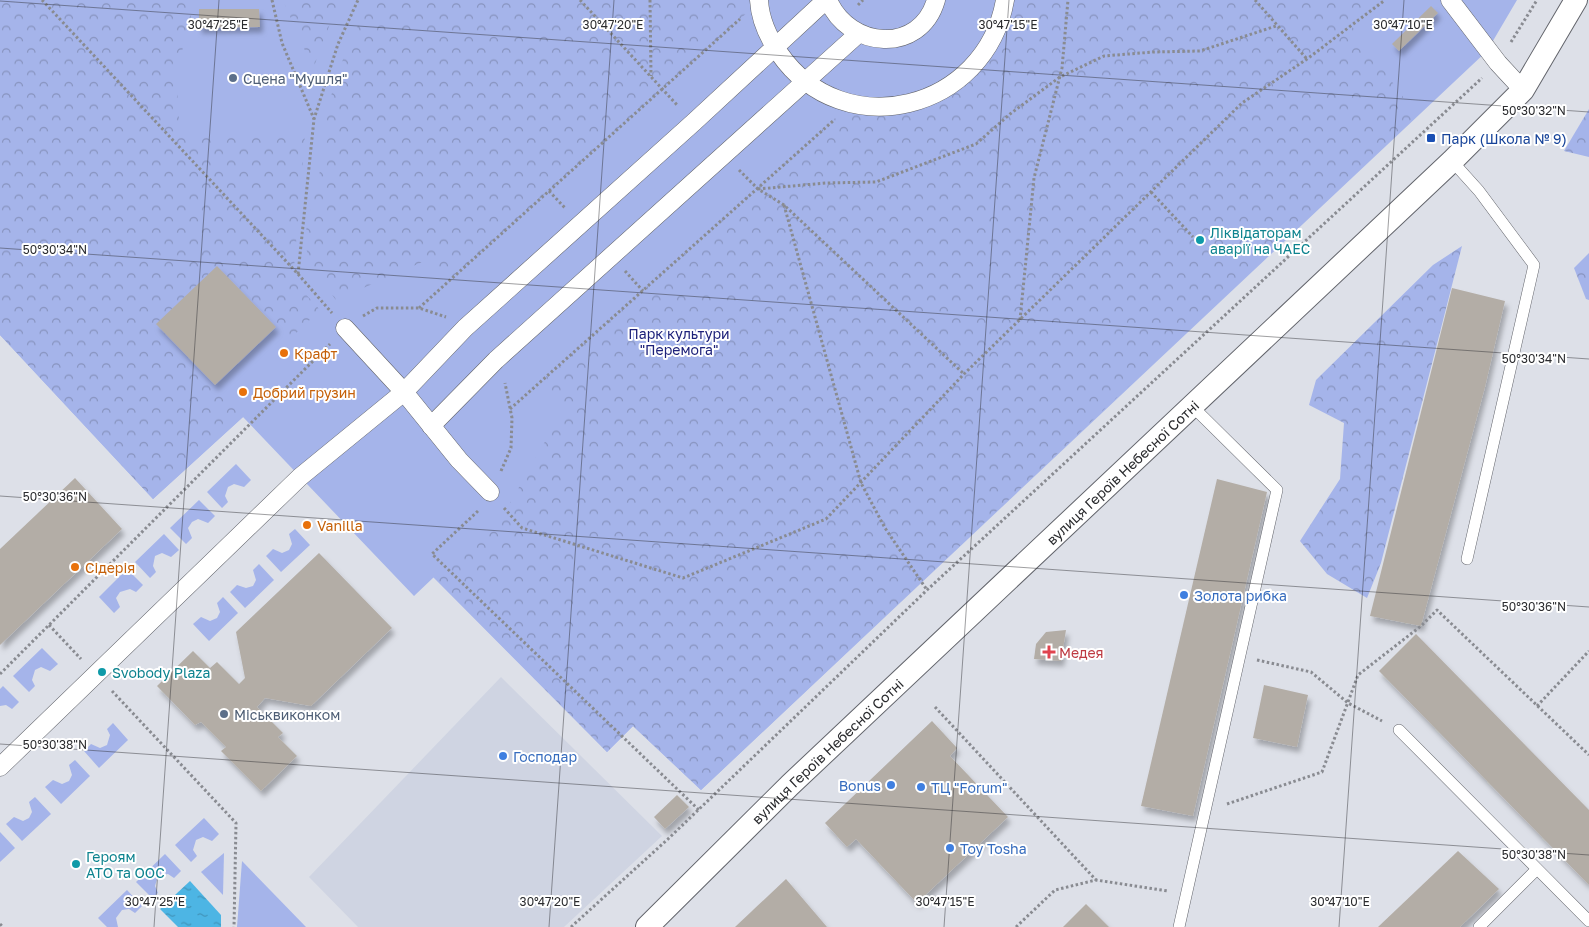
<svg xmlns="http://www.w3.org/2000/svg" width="1589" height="927" font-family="'Golos Text',sans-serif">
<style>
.built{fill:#cfd4e2}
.green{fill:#a5b4ea}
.forest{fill:url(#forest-crowns)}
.water{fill:url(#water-ripples)}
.building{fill:#b3ada6;filter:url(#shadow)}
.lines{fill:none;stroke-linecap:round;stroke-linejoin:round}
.service-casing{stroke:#62646b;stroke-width:12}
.pedestrian-casing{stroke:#62646b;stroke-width:19}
.minor-casing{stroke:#62646b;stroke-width:24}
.path{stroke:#898b91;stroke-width:3;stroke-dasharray:2.5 2.5;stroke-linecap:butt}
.service{stroke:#fff;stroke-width:11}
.pedestrian{stroke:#fff;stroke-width:18}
.minor{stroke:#fff;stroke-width:22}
.ticks{fill:none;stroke:#2a2b2e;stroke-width:1;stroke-opacity:0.45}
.service-dot{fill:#5c6f8a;stroke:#fff;stroke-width:2}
.transit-dot{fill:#1a4fb4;stroke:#fff;stroke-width:2}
.culture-dot{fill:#0f9aa8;stroke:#fff;stroke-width:2}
.food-dot{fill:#e8710a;stroke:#fff;stroke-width:2}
.shop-dot{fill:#3f7fe0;stroke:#fff;stroke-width:2}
.health-dot{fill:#e0444e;stroke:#fff;stroke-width:2}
.labels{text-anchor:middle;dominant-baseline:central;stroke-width:4;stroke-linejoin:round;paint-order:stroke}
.service-label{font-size:14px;fill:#4e5e75;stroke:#fff;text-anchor:start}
.transit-label{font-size:14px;fill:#164399;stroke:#fff;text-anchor:start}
.culture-label{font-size:14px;fill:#0d838f;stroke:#fff;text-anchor:start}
.park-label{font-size:14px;fill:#1d217a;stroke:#fff}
.food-label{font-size:14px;fill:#c56008;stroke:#fff;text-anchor:start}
.street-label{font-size:14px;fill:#2a2b2e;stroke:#fff}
.shop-label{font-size:14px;fill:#366cbe;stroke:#fff;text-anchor:start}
.health-label{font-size:14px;fill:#be3a42;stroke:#fff;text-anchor:start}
.ticks-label{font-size:12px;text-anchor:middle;fill:#2a2b2e;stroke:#fff;stroke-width:4;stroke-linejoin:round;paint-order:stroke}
</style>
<defs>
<pattern id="forest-crowns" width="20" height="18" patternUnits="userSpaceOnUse" patternTransform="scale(1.25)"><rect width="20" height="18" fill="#a5b4ea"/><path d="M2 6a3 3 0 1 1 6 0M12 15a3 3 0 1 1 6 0" fill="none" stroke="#8793be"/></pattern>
<pattern id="water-ripples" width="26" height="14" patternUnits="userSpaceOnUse" patternTransform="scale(1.25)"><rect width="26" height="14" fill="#4db5e4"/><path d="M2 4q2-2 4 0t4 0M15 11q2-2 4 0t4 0" fill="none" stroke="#4093b9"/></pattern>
<filter id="shadow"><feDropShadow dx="3" dy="5.5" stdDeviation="2.5" flood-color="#0004"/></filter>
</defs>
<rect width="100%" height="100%" fill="#dde0e8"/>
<path class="built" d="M501 677 662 836 564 927H358L309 877Z"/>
<g class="green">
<path d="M0 0H1517L1487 51 701 790 633 726 607 752 434 577 414 596 243 417 153 499 0 335Z"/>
<path d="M236 464 251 480 244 487 234 484 228 487 225 496 228 502 222 508 207 492Z"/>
<path d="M199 500 215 516 208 523 198 519 192 522 188 528 192 538 186 544 170 528Z"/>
<path d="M295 529 310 545 281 572 266 556 273 549 282 553 289 550 292 544 289 534Z"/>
<path d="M164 534 179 550 171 557 162 553 155 556 153 566 156 572 150 578 135 562Z"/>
<path d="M259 564 274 580 245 608 230 592 237 585 246 588 253 586 256 580 253 570Z"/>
<path d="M127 569 143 585 136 592 130 589 120 592 116 598 120 607 114 613 99 597Z"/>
<path d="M223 597 238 613 209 641 193 624 201 617 210 621 217 618 220 612 217 603Z"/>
<path d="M42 648 58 664 50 671 41 667 35 670 32 680 35 686 29 692 13 676Z"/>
<path d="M3 686 19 702 12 709 6 705 0 706V689Z"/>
<path d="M113 723 128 740 99 768 84 751 91 744 100 748 107 745 110 735 107 729Z"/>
<path d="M75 760 90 776 61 804 45 787 53 780 62 784 69 781 72 775 69 765Z"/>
<path d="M35 797 51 814 22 841 6 824 14 817 23 821 29 818 32 812 29 802Z"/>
<path d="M204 818 219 834 212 841 203 837 196 840 193 850 197 856 191 862 175 845Z"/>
<path d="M0 832 15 848 0 862Z"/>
<path d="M224 853 223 895 201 872Z"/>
<path d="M165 854 181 871 174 878 168 874 158 876 155 886 158 893 152 898 136 882Z"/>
<path d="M242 861 306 927H237Z"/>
<path d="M127 890 142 906 135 913 129 909 122 910 116 918 118 927H107L98 918Z"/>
</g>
<g class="forest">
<path d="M0 0H195L176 75 180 133 305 134 293 280 320 310 289 340 217 266 156 324 243 417 153 499 0 335Z"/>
<path d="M283 0H339L313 69Z"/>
<path d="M371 0H759V2L447 282 427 260 336 300 311 268 304 239 323 158 328 105 347 47Z"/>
<path d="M1005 0H1372L1351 25 1416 115 701 790 633 726 607 752 433 577 510 503 563 410 539 383 852 103 874 107 968 73Z"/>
<path d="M1589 109V157L1564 151Z"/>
<path d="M1462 246 1381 563 1367 598 1327 574 1300 541 1340 479 1344 423 1309 405 1316 380 1433 265Z"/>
<path d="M1589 253V300L1586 299 1574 268Z"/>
</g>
<path class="water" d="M190 881 221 915V927H178L160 909Z"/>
<g class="building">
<path d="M1431 6 1438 13 1399 51 1392 44Z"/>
<path d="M199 9H259L260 27 199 28Z"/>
<path d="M217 266 276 327 215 385 156 324Z"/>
<path d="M1452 288 1505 301 1485 387 1421 626 1370 616Z"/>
<path d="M75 478 122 529 0 645V549Z"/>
<path d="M1217 479 1267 492 1193 816 1141 806Z"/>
<path d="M319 553 392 628 311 706 265 698 257 707 283 733 278 737 297 756 261 791 221 751 226 747 201 722 195 725 157 686 193 651 210 668 217 662 239 684 245 678 236 632Z"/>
<path d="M1066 630 1061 661 1034 659 1036 644 1046 632Z"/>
<path d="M1416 634 1589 810V885L1379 671Z"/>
<path d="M1264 685 1308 695 1297 747 1253 738Z"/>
<path d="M932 721 957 748 950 756 1008 817 917 903 856 839 847 847 825 823Z"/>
<path d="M677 795 689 807 665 829 654 817Z"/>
<path d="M1458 851 1499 889 1460 927H1378Z"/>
<path d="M786 879 827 927H735Z"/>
<path d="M1086 904 1109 927H1063Z"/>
</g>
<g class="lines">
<defs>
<g id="service">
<path d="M1452 161 1479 191 1534 265 1467 559"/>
<path d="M1399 730 1589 921"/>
<path d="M1179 927 1277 490 1192 406"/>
<path d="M1479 927 1536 870"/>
</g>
<g id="pedestrian">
<path d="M759 0C760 19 768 37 779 53 844 147 986 110 1005 0"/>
<path d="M828 0C849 49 920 55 936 0"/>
<path d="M1450 0 1498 63 1523 90"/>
<path d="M345 328 404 392 459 460 490 492"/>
<path d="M431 426 496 360 858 34"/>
<path d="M0 767 300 477 404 392 465 328 694 122 826 0"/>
</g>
<g id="minor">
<path id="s1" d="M647 927 790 785 1452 161 1523 90 1576 0"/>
</g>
</defs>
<use href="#service" class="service-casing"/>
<use href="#pedestrian" class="pedestrian-casing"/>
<use href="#minor" class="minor-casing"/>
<g class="path">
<path d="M42 0 298 274 332 313"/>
<path d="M272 0 282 43 314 119"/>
<path d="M580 0 678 106"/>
<path d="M650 0 651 76"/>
<path d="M1255 0 1307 59"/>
<path d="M858 5 863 0"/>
<path d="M1511 42 1537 0"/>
<path d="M739 170 758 189 784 205 964 374"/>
<path d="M758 189 826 183 876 182 976 144 1010 114 1060 77 1104 56 1153 52 1200 51 1276 26"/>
<path d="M549 191 566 209"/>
<path d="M1151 192 1193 237"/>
<path d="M784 205 861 483 885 528 927 590"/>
<path d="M625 271 643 291"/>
<path d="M298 274 314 119 338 44 358 0"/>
<path d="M419 308 740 19"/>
<path d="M363 316 377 308H419L446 317"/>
<path d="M1020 320 1034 178 1062 68 1068 0"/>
<path d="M510 409 833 121"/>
<path d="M501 471 511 448 512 418 505 383"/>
<path d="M504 508 522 528 683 578 826 519 964 374 1242 103 1307 59 1385 0"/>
<path d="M478 511 432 554 699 810"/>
<path d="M49 625 81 659"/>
<path d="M1257 660 1311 672 1348 703 1382 721"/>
<path d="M0 674 330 344"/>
<path d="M112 691 236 823 234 927"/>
<path d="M1537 706 1589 651"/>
<path d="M935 707 1096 880"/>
<path d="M1227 804 1322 772 1358 675 1421 626 1437 610 1589 755"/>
<path d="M0 924 3 927"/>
<path d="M571 927 668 839 927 590 1482 78"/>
<path d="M1016 927 1055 890 1096 880 1168 891"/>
</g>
<use href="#service" class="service"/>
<use href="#pedestrian" class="pedestrian"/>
<use href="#minor" class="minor"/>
</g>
<path class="ticks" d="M0 1 1589 112M0 248 1589 359M0 496 1589 607M0 744 1589 855M154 927 219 0M549 927 614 0M944 927 1009 0M1339 927 1404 0"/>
<g class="service-dot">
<circle cx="233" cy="78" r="5"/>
<circle cx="224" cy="714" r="5"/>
</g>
<rect class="transit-dot" x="1426" y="133" width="10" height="10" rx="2.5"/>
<g class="culture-dot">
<circle cx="1200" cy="240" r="5"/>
<circle cx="102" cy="672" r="5"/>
<circle cx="76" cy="864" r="5"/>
</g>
<g class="food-dot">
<circle cx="284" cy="353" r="5"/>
<circle cx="243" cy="392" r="5"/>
<circle cx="307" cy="525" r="5"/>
<circle cx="75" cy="567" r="5"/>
</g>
<g class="shop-dot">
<circle cx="1184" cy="595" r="5"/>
<circle cx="503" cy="756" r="5"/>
<circle cx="891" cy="785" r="5"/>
<circle cx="921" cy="787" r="5"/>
<circle cx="950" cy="848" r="5"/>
</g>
<path class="health-dot" d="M1046.5 644.5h5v5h5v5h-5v5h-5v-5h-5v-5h5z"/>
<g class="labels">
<g class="service-label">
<text x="243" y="78">Сцена "Мушля"</text>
<text x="234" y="714">Міськвиконком</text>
</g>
<g class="transit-label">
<text x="1441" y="138">Парк (Школа № 9)</text>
</g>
<g class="culture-label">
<text x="1210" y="232">Ліквідаторам<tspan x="1210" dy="16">аварії на ЧАЕС</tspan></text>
<text x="112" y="672">Svobody Plaza</text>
<text x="86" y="856">Героям<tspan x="86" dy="16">АТО та ООС</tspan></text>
</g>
<g class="park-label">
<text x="679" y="333">Парк культури<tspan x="679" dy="16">"Перемога"</tspan></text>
</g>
<g class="food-label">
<text x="294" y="353">Крафт</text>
<text x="253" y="392">Добрий грузин</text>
<text x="317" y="525">Vanilla</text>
<text x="85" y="567">Сідерія</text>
</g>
<g class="street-label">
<text stroke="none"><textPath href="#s1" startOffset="658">вулиця Героїв Небесної Сотні</textPath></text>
<text stroke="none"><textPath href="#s1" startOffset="252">вулиця Героїв Небесної Сотні</textPath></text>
</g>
<g class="shop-label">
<text x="1194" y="595">Золота рибка</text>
<text x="513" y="756">Господар</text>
<text x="881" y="785" text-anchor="end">Bonus</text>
<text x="931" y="787">ТЦ "Forum"</text>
<text x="960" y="848">Toy Tosha</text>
</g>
<g class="health-label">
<text x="1059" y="652">Медея</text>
</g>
</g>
<g class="ticks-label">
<text x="218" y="29">30°47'25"E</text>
<text x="613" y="29">30°47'20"E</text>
<text x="1008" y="29">30°47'15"E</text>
<text x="1403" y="29">30°47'10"E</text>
<text x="1534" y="115">50°30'32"N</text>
<text x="55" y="254">50°30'34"N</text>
<text x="1534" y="363">50°30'34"N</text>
<text x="55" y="501">50°30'36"N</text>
<text x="1534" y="611">50°30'36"N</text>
<text x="55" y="749">50°30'38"N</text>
<text x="1534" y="859">50°30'38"N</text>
<text x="155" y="906">30°47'25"E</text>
<text x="550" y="906">30°47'20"E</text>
<text x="945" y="906">30°47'15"E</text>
<text x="1340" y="906">30°47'10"E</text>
</g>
</svg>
